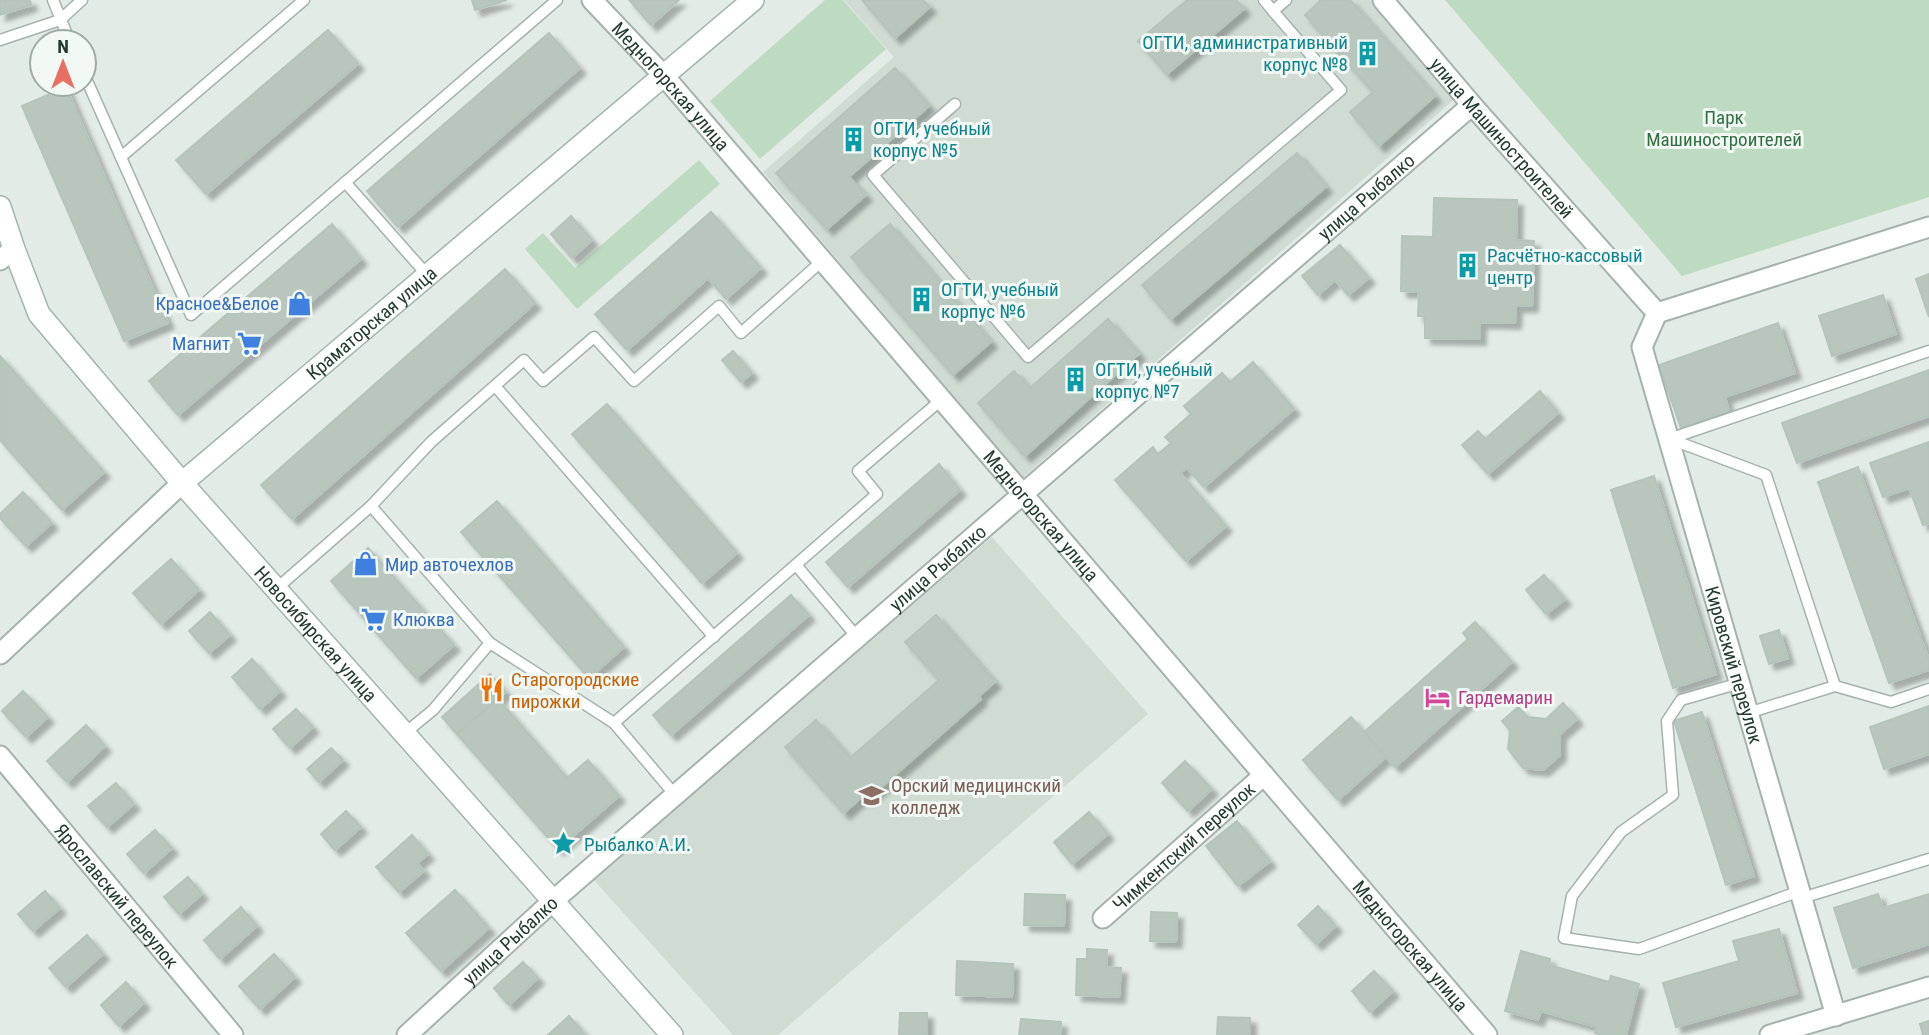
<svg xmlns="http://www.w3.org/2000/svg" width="1929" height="1035" font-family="'Roboto Condensed',sans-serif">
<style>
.built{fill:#d0dbd4}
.green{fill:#bcdbc0}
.building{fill:#b8c6be;stroke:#b5c4bb;stroke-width:2;filter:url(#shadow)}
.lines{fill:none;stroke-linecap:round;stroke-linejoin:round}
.lane-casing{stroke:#a5b3ac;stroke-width:13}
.street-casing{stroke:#a5b3ac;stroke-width:23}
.secondary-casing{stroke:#a1b6ac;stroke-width:24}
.lane{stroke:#fff;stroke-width:10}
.street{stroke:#fff;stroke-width:19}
.secondary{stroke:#fff;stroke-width:21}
.labels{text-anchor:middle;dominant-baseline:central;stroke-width:6;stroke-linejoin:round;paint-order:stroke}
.culture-label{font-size:19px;fill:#0d838f;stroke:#f2f8f4;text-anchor:start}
.street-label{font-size:19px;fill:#233b31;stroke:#f2f8f4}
.park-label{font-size:19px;fill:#306f3f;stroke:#f2f8f4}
.shop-label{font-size:19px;fill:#366cbe;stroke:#f2f8f4;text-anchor:end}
.food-label{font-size:19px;fill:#c56008;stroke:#f2f8f4;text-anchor:start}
.hotel-label{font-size:19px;fill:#b23c85;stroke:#f2f8f4;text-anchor:start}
.education-label{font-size:19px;fill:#785e54;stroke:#f2f8f4;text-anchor:start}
</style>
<defs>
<filter id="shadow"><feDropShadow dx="6" dy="6" stdDeviation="2" flood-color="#0004"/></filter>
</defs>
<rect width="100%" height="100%" fill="#e2ebe6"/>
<g class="built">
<path d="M844 0H1373L1457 97 1023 478 763 172 894 57Z"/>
<path d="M992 537 1148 714 778 1035H733L593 879Z"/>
</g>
<g class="green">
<path d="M825 0H843L886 49 760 159 710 101Z"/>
<path d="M1445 0H1929V197L1682 276Z"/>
<path d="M699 160 720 184 577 309 525 249 543 233 575 268Z"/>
</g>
<g class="building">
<path d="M0 0H30L31 5 0 15Z"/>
<path d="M472 0H507L475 10Z"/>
<path d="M629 0H679L651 25Z"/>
<path d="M862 0H923L930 7 895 38Z"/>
<path d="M1187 0H1236L1244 9 1167 74 1138 41Z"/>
<path d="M1321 0H1350L1435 96 1379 146 1350 112 1373 92 1305 15Z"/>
<path d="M328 30 358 64 206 194 176 160Z"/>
<path d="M549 33 580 68 398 227 367 191Z"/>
<path d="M895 68 929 106 849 177 866 195 827 229 776 173Z"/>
<path d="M66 87 168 323 124 341 22 106Z"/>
<path d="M1297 153 1326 187 1171 319 1142 285Z"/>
<path d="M1434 198 1517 200 1516 240 1534 241 1532 306H1516L1515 323 1480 322V339L1425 338V316H1418L1419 292 1401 291 1402 236 1433 237Z"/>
<path d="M711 212 761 268 726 299 708 278 627 350 595 314Z"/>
<path d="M571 216 592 240 572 258 551 234Z"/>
<path d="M332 224 361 259 178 415 149 381Z"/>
<path d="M890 224 991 342 953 375 851 257Z"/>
<path d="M1340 245 1369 278 1348 295 1335 280 1318 295 1302 276Z"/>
<path d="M505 269 535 303 292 519 261 485Z"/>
<path d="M1929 274V317L1916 279Z"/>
<path d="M1883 295 1896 334 1832 356 1819 316Z"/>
<path d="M1108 319 1139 354 1025 456 978 403 1014 371 1030 388Z"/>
<path d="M1778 323 1795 373 1725 397 1729 411 1681 428 1659 365Z"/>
<path d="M733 351 752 373 741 382 722 360Z"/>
<path d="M0 356 104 472 62 510 0 440Z"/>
<path d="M1253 362 1294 409 1204 487 1187 468 1180 473 1226 526 1186 561 1115 480 1153 447 1158 454 1171 443 1165 437 1191 414 1184 406 1222 373 1230 382Z"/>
<path d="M1929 370V416L1797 463 1782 423Z"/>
<path d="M1540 391 1558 413 1488 474 1462 445 1478 431 1485 439Z"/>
<path d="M607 404 737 553 702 583 572 434Z"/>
<path d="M1929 442V523L1923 525 1909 488 1883 497 1870 463Z"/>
<path d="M939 464 960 490 848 587 826 562Z"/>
<path d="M1858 467 1929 660V670L1889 683 1818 482Z"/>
<path d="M1654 476 1716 674 1673 688 1611 490Z"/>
<path d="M23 492 52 523 26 546 0 518V514Z"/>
<path d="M497 501 624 647 589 678 461 532Z"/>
<path d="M368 548 454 645 416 678 331 581Z"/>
<path d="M171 559 199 590 161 624 133 593Z"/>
<path d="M1544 575 1565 599 1546 614 1526 590Z"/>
<path d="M791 595 809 615 671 735 653 715Z"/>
<path d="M210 612 230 635 209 653 189 631Z"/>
<path d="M936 615 995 682 979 696 981 699 867 800 863 796 844 813 785 747 816 720 850 758 939 680 905 642Z"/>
<path d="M1475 622 1512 662 1395 767 1364 732 1468 639 1463 633Z"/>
<path d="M1779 630 1788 658 1769 664 1760 636Z"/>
<path d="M252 659 280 691 260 709 232 677Z"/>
<path d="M490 674 506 692 457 734 442 717Z"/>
<path d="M23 691 48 717 26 737 2 711Z"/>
<path d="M498 699 567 778 588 760 619 796 558 849 457 734Z"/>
<path d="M1563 703 1577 719 1560 734V755L1543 770 1523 768 1508 749 1510 730 1502 721 1518 707 1528 717 1546 719Z"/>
<path d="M1929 706V754L1884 769 1870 727Z"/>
<path d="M296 709 313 727 290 748 273 729Z"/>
<path d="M1702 712 1754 876 1726 885 1674 721Z"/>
<path d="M1351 717 1386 757 1338 800 1303 760Z"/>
<path d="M86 725 105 746 67 782 47 761Z"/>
<path d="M331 748 343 760 319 782 307 769Z"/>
<path d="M1185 761 1212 789 1188 811 1162 783Z"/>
<path d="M116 783 134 804 107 827 88 806Z"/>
<path d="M346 811 361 827 335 850 321 834Z"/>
<path d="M1089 812 1108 834 1072 864 1054 842Z"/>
<path d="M1237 821 1270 861 1238 886 1206 846Z"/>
<path d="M155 830 172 848 144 873 127 854Z"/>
<path d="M412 835 428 854 417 863 424 871 399 892 376 867Z"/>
<path d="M188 877 202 894 179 914 164 897Z"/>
<path d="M455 890 489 928 441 971 406 933Z"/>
<path d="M45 891 60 908 33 931 18 914Z"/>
<path d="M1025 894 1065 895 1064 926 1024 925Z"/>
<path d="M1878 894 1883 908 1929 894V944L1853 968 1834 908Z"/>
<path d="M1318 906 1336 926 1316 944 1298 925Z"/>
<path d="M241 907 257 926 220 959 204 940Z"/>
<path d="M1151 912 1177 913 1176 942 1150 941Z"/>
<path d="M1779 929 1797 993 1676 1027 1663 983 1739 961 1733 941Z"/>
<path d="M87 935 103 954 66 987 49 968Z"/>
<path d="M1087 949 1107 950 1106 967 1121 968 1119 997 1076 995 1077 959H1087Z"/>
<path d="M1521 951 1550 959 1549 965 1609 982 1611 976 1639 984 1626 1035H1602L1595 1033 1597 1027 1541 1011 1538 1020 1505 1011Z"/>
<path d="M274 954 295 977 260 1009 239 986Z"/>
<path d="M957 961 1013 964 1012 997 956 995Z"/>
<path d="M523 962 538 978 509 1005 494 988Z"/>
<path d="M1374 971 1393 991 1370 1012 1352 991Z"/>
<path d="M126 982 144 1003 119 1026 101 1005Z"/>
<path d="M900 1013H927V1035H899Z"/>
<path d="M569 1016 584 1033 581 1035H548Z"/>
<path d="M1218 1017 1250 1018V1035H1217Z"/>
<path d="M1021 1019 1061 1022 1060 1035H1019Z"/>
<path d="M1929 1021V1035H1923L1920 1024Z"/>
</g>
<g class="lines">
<defs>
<g id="lane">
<path d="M53 0 70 42"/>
<path d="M1264 0 1273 11"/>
<path d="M0 40 60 20 82 0"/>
<path d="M84 74 191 315 557 0"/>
<path d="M955 104 873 175 1028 357 1341 90 1273 11 1286 0"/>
<path d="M121 157 304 0"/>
<path d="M345 182 428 276"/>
<path d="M495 386 714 637"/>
<path d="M1669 439 1929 351"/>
<path d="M1670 439 1766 475 1835 686"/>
<path d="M371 506 490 643 614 723 877 494 858 471 941 400"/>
<path d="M796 565 857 637"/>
<path d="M276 589 371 506 431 442 524 360 543 381 594 337 634 381 719 306 741 333 822 261"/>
<path d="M1740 683 1681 700 1667 721 1673 795 1621 832 1572 896 1564 938 1639 949 1800 891"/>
<path d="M1748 713 1835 686 1891 702 1929 689"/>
<path d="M614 723 675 795"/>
<path d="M405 733 433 710 490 643"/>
<path d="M1802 898 1929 859"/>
</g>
<g id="street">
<path id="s1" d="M592 0 664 76 1487 1035"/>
<path id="s2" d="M1383 0 1472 105 1657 313 1929 227"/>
<path d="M0 260 14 249"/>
<path id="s3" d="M1657 313 1642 347 1836 1016"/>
<path d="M0 654 182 483"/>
<path id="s4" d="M0 756 233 1035"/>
<path id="s5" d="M1103 918 1264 775"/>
<path id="s6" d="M407 1035 554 900 1472 105"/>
<path d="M1770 1035 1929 987"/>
</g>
<g id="secondary">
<path id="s7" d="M0 207 14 249 39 314 182 483 672 1035"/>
<path id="s8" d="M182 483 753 0"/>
</g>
</defs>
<use href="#lane" class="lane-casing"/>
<use href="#street" class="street-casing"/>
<use href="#secondary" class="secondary-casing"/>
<use href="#lane" class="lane"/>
<use href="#street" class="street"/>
<use href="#secondary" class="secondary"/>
</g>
<defs>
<symbol id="building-bare" viewBox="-9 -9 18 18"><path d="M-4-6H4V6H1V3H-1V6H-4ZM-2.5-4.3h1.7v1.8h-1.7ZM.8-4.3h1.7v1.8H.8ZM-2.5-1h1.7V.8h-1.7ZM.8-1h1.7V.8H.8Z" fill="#0f9aa8" stroke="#f2f8f4" stroke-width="2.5" paint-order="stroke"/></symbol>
<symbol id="shop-bare" viewBox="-9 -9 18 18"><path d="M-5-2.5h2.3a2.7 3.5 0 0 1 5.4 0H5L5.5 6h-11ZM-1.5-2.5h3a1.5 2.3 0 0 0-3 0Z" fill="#3f7fe0" stroke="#f2f8f4" stroke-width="2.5" paint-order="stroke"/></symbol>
<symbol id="supermarket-bare" viewBox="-9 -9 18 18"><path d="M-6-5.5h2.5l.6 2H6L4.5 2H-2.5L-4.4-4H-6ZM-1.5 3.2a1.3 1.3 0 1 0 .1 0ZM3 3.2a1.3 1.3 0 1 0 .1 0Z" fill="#3f7fe0" stroke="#f2f8f4" stroke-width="2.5" paint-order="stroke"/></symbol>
<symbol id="restaurant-bare" viewBox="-9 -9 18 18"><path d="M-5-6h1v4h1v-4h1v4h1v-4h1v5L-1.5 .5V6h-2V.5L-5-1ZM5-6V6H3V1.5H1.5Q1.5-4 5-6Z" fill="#e8710a" stroke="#f2f8f4" stroke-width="2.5" paint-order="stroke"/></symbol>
<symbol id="hotel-bare" viewBox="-9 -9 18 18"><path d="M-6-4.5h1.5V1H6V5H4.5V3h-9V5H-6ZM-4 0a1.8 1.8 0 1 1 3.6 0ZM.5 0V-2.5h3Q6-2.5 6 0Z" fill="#d1479c" stroke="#f2f8f4" stroke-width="2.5" paint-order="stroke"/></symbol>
<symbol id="university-bare" viewBox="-9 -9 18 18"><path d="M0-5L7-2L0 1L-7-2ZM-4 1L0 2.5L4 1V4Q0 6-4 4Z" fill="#8d6e63" stroke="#f2f8f4" stroke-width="2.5" paint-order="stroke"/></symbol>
<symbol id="sight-bare" viewBox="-9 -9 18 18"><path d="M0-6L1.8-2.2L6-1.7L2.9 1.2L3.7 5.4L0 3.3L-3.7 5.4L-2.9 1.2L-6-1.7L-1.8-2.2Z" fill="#0f9aa8" stroke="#f2f8f4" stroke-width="2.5" paint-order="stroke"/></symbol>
</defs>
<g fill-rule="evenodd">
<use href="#building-bare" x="1350" y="36" width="35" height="35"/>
<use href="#building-bare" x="836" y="122" width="35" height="35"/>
<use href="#building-bare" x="1450" y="248" width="35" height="35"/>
<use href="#building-bare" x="904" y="282" width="35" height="35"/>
<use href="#shop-bare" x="282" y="286" width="35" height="35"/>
<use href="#supermarket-bare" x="232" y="326" width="35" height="35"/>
<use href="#building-bare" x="1058" y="362" width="35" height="35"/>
<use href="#shop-bare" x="348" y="546" width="35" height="35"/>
<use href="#supermarket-bare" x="356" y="602" width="35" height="35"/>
<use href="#restaurant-bare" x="474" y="672" width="35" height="35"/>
<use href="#hotel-bare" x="1420" y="680" width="35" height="35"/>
<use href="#university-bare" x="854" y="778" width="35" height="35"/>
<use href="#sight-bare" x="546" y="826" width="35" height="35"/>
</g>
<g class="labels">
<g class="culture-label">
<text x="1348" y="42" text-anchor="end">ОГТИ, административный<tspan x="1348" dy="22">корпус №8</tspan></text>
<text x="873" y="128">ОГТИ, учебный<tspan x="873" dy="22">корпус №5</tspan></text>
<text x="1487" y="255">Расчётно-кассовый<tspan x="1487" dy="22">центр</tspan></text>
<text x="941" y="289">ОГТИ, учебный<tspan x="941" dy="22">корпус №6</tspan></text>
<text x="1095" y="369">ОГТИ, учебный<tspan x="1095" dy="22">корпус №7</tspan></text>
<text x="584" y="844">Рыбалко А.И.</text>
</g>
<g class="street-label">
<text stroke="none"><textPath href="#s1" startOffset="117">Медногорская улица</textPath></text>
<text stroke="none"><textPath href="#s2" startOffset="182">улица Машиностроителей</textPath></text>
<text stroke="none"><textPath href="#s6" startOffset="1274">улица Рыбалко</textPath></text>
<text stroke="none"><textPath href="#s8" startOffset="248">Краматорская улица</textPath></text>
<text stroke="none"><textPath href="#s1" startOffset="684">Медногорская улица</textPath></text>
<text stroke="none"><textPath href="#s6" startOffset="707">улица Рыбалко</textPath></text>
<text stroke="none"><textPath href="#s7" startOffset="537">Новосибирская улица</textPath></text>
<text stroke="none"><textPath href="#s3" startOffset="368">Кировский переулок</textPath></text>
<text stroke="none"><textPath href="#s5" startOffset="108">Чимкентский переулок</textPath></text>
<text stroke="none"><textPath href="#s4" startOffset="182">Ярославский переулок</textPath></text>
<text stroke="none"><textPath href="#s6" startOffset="140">улица Рыбалко</textPath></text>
<text stroke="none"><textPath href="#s1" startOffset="1251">Медногорская улица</textPath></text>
</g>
<g class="park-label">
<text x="1724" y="117">Парк<tspan x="1724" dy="22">Машиностроителей</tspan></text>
</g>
<g class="shop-label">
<text x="279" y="303">Красное&amp;Белое</text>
<text x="230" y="343">Магнит</text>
<text x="385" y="564" text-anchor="start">Мир авточехлов</text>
<text x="393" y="619" text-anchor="start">Клюква</text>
</g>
<g class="food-label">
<text x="511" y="679">Старогородские<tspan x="511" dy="22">пирожки</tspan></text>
</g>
<g class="hotel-label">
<text x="1458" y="697">Гардемарин</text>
</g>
<g class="education-label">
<text x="891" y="785">Орский медицинский<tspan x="891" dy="22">колледж</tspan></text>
</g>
</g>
<g transform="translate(63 63)"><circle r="33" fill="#f2f8f4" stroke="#9faca6" stroke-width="2"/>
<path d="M0-5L12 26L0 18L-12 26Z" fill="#e86f64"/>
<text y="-10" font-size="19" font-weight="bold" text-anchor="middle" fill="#233b31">N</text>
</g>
</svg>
